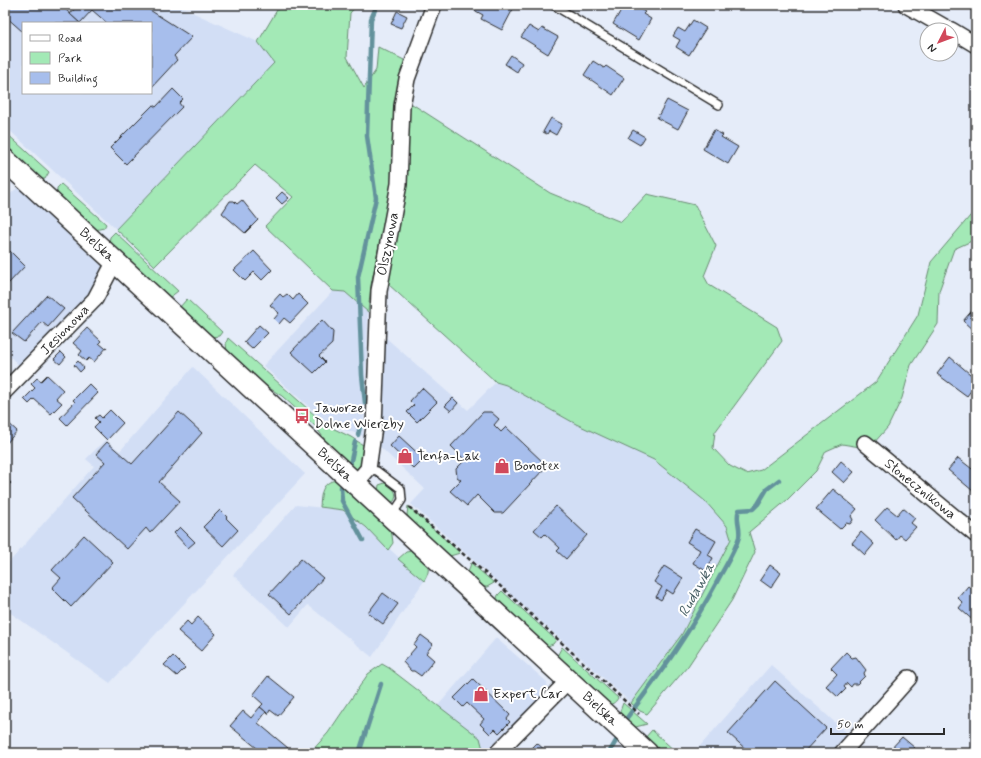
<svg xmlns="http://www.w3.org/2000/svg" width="981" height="758" font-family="Mynerve,sans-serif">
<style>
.built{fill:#d2def5;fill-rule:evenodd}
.green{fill:#a3e9b6;stroke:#678a70}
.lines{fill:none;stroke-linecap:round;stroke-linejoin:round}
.stream{stroke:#63929c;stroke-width:4.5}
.building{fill:#a7beec;stroke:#2b2b2b}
.service-casing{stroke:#2b2b2b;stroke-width:10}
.minor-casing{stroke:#2b2b2b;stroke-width:18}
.secondary-casing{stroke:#2b2b2b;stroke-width:24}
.path{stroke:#2b2b2b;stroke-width:2.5;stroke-dasharray:4 3;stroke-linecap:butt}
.service{stroke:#fff;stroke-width:7}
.minor{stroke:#fff;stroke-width:15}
.secondary{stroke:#fff;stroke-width:21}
.labels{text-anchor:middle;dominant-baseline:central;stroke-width:4;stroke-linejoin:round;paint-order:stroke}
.street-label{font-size:14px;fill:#2b2b2b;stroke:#fff}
.poi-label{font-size:14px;fill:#2b2b2b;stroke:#fff;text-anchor:start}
.water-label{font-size:15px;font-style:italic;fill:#475f64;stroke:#fff}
</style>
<rect width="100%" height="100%" fill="#e5ecf9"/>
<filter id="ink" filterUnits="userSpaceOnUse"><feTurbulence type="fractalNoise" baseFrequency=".025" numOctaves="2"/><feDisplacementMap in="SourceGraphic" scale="8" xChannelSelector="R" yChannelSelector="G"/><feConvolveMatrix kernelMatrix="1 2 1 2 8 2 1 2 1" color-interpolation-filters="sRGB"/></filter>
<g filter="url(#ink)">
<g class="built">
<path d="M5 5H176L258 42 274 63 116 229 5 126ZM23 23H151V93H23Z"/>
<path d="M18 187 104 268 93 295 22 368 5 352V199Z"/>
<path d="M333 291 345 292 368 312 363 436 327 423 263 366Z"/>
<path d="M385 337 468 410 496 382 506 385 576 424 654 460 705 501 727 526 731 539 682 634 631 703 411 504 425 489 378 445Z"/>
<path d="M193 367 305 474 110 683 5 609V567L94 466 86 459 105 440 120 451Z"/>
<path d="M296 505 343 510 366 527 424 581 372 657 308 605 289 627 233 575Z"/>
<path d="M496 638 547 682 548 692 491 753H489L436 708Z"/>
<path d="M771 665 849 735 833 753H694Z"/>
</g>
<g class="green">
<path d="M280 5H357L350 13 347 57 364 88 376 70 378 47 404 60 397 105 392 181 371 285 368 312 345 292 333 291 265 226 293 197 255 165 155 266 116 229 274 63 258 42Z"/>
<path d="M409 102 550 193 621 222 647 194 695 205 716 246 704 276 709 285 777 327 782 341 715 432 713 448 730 466 746 474 761 470 876 382 918 315 931 262 976 209V239L954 249 939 291 938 324 911 365 902 398 888 427 873 444 860 447 842 444 826 451 816 471 787 500 749 532 755 552 732 600 688 666 647 714 640 711 631 703 682 634 731 539 727 526 705 501 654 460 576 424 506 385 496 382 388 284 404 183Z"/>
<path d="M5 132 49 172 45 179H38L5 149Z"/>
<path d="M61 184 106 224 104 228 95 230 57 195V188Z"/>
<path d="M115 232 178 291 169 298 109 243 110 237Z"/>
<path d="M187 299 222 332 219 336 211 337 179 308Z"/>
<path d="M228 338 326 425 351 437 366 447 364 466 358 471 354 470 330 447 315 426 282 396 258 381 227 352 226 343Z"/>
<path d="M337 480 391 528 393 543 388 550 366 527 343 510 320 507C321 494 321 482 337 480Z"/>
<path d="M385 483C392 486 399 493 394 501L391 503 378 492 379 485Z"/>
<path d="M408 506 460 553 450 556 445 555 410 521 407 515Z"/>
<path d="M412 551C425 561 434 565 424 581L398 559 406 552Z"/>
<path d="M471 563 494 583 487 587H481L471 579 468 573Z"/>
<path d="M502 591 556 640 553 644 545 647 496 602 498 595Z"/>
<path d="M562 647 618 698C615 703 612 705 606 704L557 656Z"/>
<path d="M382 664 389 668 480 738 484 753H310L328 733 368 674Z"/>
<path d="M623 703 647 724 632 728 619 714Z"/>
<path d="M652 730 677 753H659L644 739Z"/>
</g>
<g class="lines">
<g class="stream">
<path d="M365 403 362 375 358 277 376 198 367 136 371 19 377 5"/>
<path d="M358 435 361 423"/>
<path d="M350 465 355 442"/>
<path d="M341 487 342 501 363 540"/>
<path d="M626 719C660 674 693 628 719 578 726 565 735 551 739 537 741 527 735 519 739 510L753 509 758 504 767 489 779 480"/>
<path d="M359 753 381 684"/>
<path d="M609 753 616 741"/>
</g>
</g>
<g class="building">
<path d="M5 5H66L64 8 80 23H23V32L5 16Z"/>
<path d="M78 5H142L192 37 174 56 177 60 151 88V23H107L92 10 80 23 70 14Z"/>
<path d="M476 5H505L513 9 502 30 481 19 483 15 474 10Z"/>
<path d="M624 5 634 8 635 6 645 12 643 14 651 19 639 40 613 24Z"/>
<path d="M397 11 407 16 401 28 391 24Z"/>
<path d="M693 20 706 28 689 55 676 47 680 40 673 36 678 28 685 32Z"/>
<path d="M529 26 539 32 542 28 558 37 548 54 521 37Z"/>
<path d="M511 55 522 63 517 72 505 64Z"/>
<path d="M593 61 604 68 606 66 624 78 613 95 584 75Z"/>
<path d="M173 89 183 99 179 103 182 107 126 164 110 148 153 105 156 107Z"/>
<path d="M667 100 688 111 678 129 657 118Z"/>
<path d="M551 118 562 124 556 135 549 131 547 134 543 132Z"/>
<path d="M633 130 645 137 640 145 628 138Z"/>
<path d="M714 130 723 135 721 137 738 147 728 164 703 149Z"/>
<path d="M282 192 289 198 282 204 276 198Z"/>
<path d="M242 200 258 220 245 233 222 213 230 201H234L237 204Z"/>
<path d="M10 251 25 266 8 284 5 281V257Z"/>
<path d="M254 251 272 270 262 280 254 272 245 281 234 270Z"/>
<path d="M280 294 283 297 287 294 293 300 298 294 308 304 290 323 284 318 279 324 274 319 279 313 270 305Z"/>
<path d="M47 295 64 309 48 327 42 322 24 342 12 333Z"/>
<path d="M976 306V333L963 321Z"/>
<path d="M322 320 333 332 332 344 319 356 325 362 314 373 291 352Z"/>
<path d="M259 325 268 333 252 349 244 342Z"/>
<path d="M87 328 101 341 99 343 105 348 107 347 94 362 89 358 86 361 79 355 82 351 73 343Z"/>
<path d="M61 352 66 357 60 364 54 359Z"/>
<path d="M950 357 976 379V384L967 396 937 374Z"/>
<path d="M78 361 84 368 80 372 74 365Z"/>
<path d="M47 375 63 390 56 398 62 403 51 414 34 399 29 404 24 399 35 388 31 384 37 378 41 381Z"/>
<path d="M89 384 98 393 67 425 60 418 75 402 73 400Z"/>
<path d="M422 388 437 402 417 422 407 412 414 405 410 401Z"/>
<path d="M453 398 458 403 451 411 445 406Z"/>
<path d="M110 410 123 423 107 440 94 427 99 422 95 418 99 415 102 418Z"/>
<path d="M179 412 202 433 159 482 180 501 150 533 146 528 127 549 72 498 105 462 96 454 107 442 132 464Z"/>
<path d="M483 412H491L499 419 494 425 501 432 506 427 544 463V469L503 513H495L477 495 467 506 450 491 461 480 457 477 456 469 465 460 451 446Z"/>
<path d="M5 420 17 431 6 444 5 443Z"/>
<path d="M399 436 424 459 414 469 390 446Z"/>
<path d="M958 458 976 472V487L973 491 948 470Z"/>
<path d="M841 461 854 472 844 483 832 472Z"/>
<path d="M5 478 11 483 5 489Z"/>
<path d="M833 489 857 509 851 516 853 520 850 524 846 523 840 529 816 509Z"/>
<path d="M556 506 587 535 566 559 557 551 560 548 545 534 542 537 534 530Z"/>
<path d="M887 507 897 515 903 508 915 518 911 523 916 527 905 539 900 535 896 540 875 520Z"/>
<path d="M220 510 227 517 226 518 238 530 223 546 203 527Z"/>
<path d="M180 527 195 542 188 548 174 533Z"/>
<path d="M695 529 716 541 708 555 713 558 706 571 693 563 700 550 687 542Z"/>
<path d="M861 532 874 544 865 555 852 543Z"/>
<path d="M84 535 113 562 71 607 52 588 61 578 52 570Z"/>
<path d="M301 559 323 578 291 614 269 594Z"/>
<path d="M770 565 781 573 771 588 760 580Z"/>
<path d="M664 566 683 578 673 594 667 590 661 600 656 597 662 587 654 582Z"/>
<path d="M968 586 976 592V623L959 608 963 603 958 598Z"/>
<path d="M383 593 398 604 383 624 368 613Z"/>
<path d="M198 617 216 634 201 651 178 631 187 621 191 625Z"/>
<path d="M421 635 433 644 426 653 434 660 421 676 414 671H411L403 662 416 647 414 645Z"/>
<path d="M846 652 852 658 856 657 866 670 864 673 865 676 857 684H853L851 687 847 683 844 687 846 689 838 697 826 686 837 674 831 668Z"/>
<path d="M173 656 185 668 177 676 164 665Z"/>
<path d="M268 676 294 697 278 716 270 710 268 714 266 712 260 707 263 704 253 695Z"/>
<path d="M473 679 510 715 507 719 510 722 499 733 495 729 490 734 480 724 484 719 467 703 463 707 454 698Z"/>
<path d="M775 681 826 728 803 753H750L728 733Z"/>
<path d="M260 707 266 712 258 723 288 748 284 753H263L230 726 243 711 251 718Z"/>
<path d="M902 737 915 748 910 753H887Z"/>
<path d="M537 743 548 753H527Z"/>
</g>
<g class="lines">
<defs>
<g id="service">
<path d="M553 5 719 105"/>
<path d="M368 469 377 471 401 489 402 500 392 515"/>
</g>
<g id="minor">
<path d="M906 5 950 30"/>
<path d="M951 30 976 45"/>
<path d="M5 391 95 299 115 261"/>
<path d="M865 443 976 535"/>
<path d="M355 484 368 469 374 427 379 291 399 184 402 106 407 79 434 5"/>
<path d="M497 753 569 680"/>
<path d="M842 753 909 678"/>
</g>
<path id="secondary" d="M5 160 647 753"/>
</defs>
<use href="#service" class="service-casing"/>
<use href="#minor" class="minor-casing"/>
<use href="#secondary" class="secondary-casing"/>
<path class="path" d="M409 507 499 585 639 714"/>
<use href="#service" class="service"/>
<use href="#minor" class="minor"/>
<use href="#secondary" class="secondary"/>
</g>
</g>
<defs>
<symbol id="bus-bare" viewBox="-9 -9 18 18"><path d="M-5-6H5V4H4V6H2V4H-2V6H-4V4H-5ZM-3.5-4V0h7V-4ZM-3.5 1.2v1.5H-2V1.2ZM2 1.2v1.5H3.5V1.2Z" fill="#d1495b" stroke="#fff" stroke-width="2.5" paint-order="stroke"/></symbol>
<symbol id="shop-bare" viewBox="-9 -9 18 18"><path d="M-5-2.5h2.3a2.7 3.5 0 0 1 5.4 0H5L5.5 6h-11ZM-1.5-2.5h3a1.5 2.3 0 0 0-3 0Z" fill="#d1495b" stroke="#fff" stroke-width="2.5" paint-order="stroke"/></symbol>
</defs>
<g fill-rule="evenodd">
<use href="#bus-bare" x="291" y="405" width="22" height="22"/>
<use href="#shop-bare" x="394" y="445" width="22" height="22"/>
<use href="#shop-bare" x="491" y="455" width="22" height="22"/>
<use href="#shop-bare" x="470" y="683" width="22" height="22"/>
</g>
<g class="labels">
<g class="street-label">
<text transform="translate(388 244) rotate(-79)">Olszynowa</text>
<text transform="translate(97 245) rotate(43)">Bielska</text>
<text transform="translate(65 330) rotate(-46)">Jesionowa</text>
<text transform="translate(335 465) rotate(43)">Bielska</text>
<text transform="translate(920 489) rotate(39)">Słonecznikowa</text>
<text transform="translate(600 709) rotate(43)">Bielska</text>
</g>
<g class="poi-label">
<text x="314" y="408">Jaworze<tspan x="314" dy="16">Dolne Wierzby</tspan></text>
<text x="417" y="456">Tenfa-Lak</text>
<text x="514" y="466">Bonotex</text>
<text x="493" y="694">Expert Car</text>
</g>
<g class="water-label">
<text transform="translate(697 590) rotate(-61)">Rudawka</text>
</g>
</g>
<rect width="981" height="758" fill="none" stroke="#fff" stroke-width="20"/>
<rect x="10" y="10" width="961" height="738" fill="none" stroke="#2b2b2b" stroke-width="1.5" filter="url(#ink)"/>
<rect x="22" y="22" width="130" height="72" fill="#ffffff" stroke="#aaaaaa"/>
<rect x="30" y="35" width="20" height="6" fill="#ffffff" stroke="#aaaaaa"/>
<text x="58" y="42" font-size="12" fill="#2b2b2b">Road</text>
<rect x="30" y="52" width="20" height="12" fill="#a3e9b6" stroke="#aaaaaa"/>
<text x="58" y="62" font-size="12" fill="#2b2b2b">Park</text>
<rect x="30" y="72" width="20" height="12" fill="#a7beec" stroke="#aaaaaa"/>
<text x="58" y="82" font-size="12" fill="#2b2b2b">Building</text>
<g transform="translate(939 42) rotate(228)"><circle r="19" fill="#ffffff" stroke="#aaaaaa"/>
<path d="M0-3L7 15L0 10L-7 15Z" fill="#d1495b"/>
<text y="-6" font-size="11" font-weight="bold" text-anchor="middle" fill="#2b2b2b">N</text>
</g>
<path d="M831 728v6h113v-6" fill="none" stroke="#2b2b2b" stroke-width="2"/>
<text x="837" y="728" font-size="12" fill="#2b2b2b" stroke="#ffffff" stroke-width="3" paint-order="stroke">50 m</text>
</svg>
